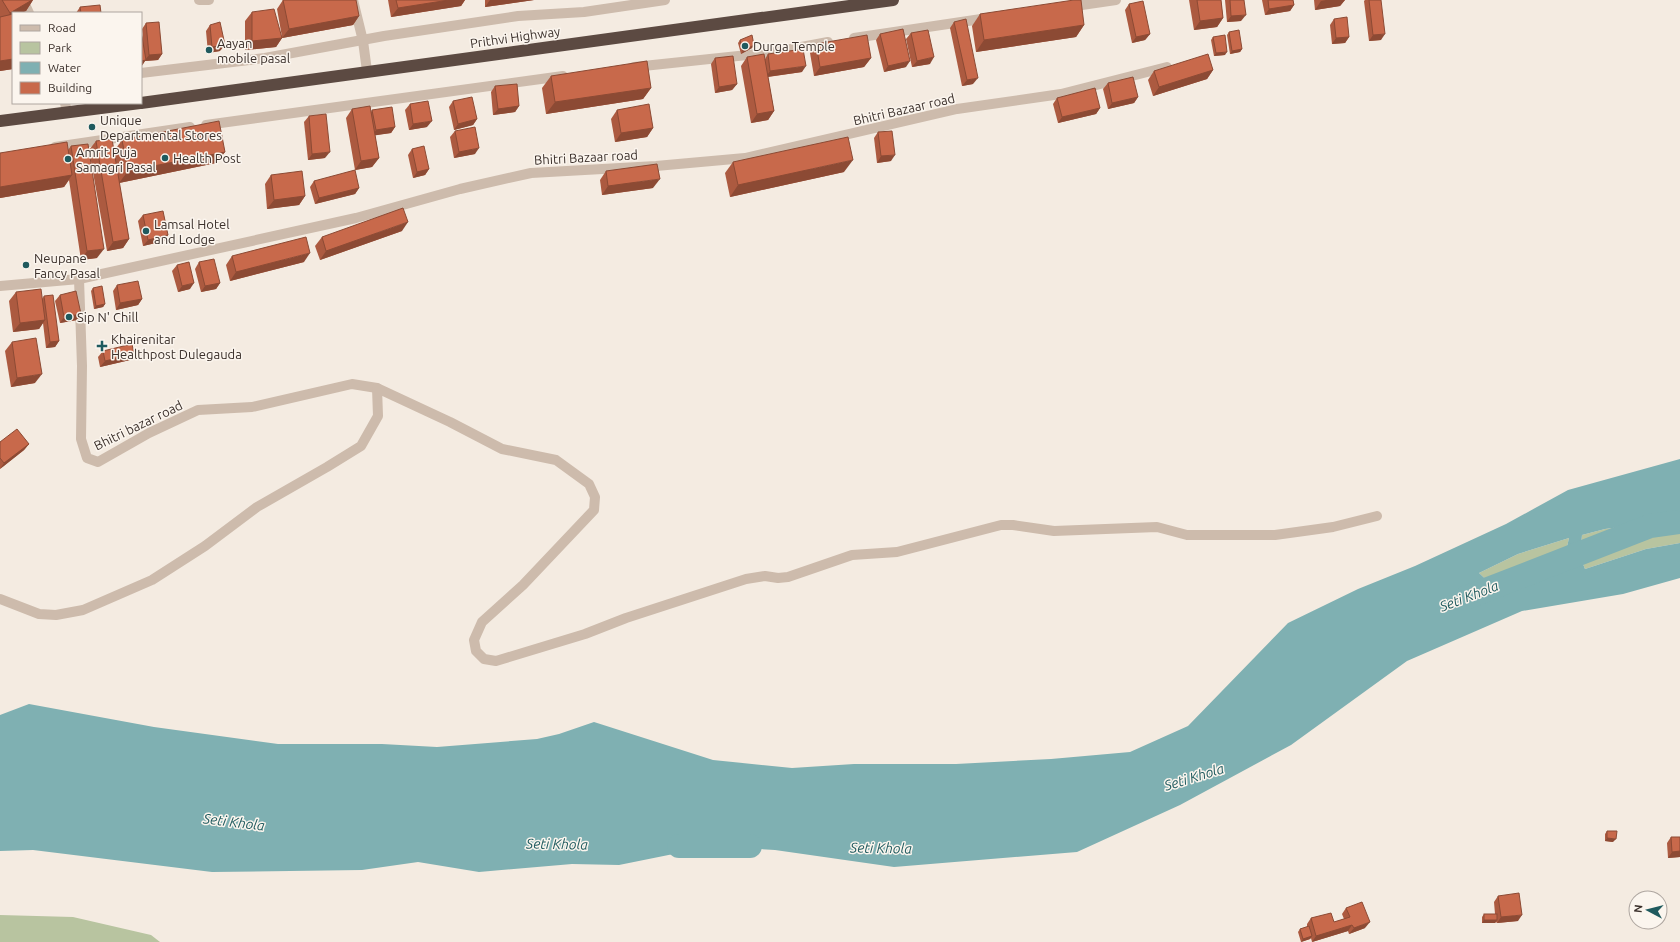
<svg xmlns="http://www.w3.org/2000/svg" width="1680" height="942" font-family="Ubuntu,sans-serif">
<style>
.green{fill:#b8c4a0}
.water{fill:#7fb0b2;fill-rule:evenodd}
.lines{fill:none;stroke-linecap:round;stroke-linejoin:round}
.river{stroke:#7fb0b2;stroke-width:24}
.street{stroke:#cdbbac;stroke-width:10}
.highway{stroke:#5c4a42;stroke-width:12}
.wall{fill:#ac5a40}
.shaded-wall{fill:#8c4a34}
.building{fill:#c8694b;stroke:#8c4a34}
.poi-dot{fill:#1f5a5e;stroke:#fbf5ee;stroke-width:1.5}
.labels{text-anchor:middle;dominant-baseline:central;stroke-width:3;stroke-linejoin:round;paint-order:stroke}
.street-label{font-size:13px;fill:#3b302b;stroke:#fbf5ee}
.poi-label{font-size:13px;fill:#3b302b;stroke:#fbf5ee;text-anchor:start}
.water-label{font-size:14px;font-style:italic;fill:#1f5a5e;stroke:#fbf5ee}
</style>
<rect width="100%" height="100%" fill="#f4ebe1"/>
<g class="green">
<path d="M1673 520 1680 522V543L1646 549 1585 569 1580 556 1582 535 1605 529Z"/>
<path d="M1569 538 1563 564 1536 579 1493 586 1479 573 1518 554Z"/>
<path d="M0 915 73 917 151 935 160 942H0Z"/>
</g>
<path class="water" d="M1680 459V522L1673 520 1605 529 1582 535 1580 556 1585 569 1646 549 1680 543V578L1623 594 1522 611 1407 661 1291 745 1180 805 1077 852 894 867 775 850 713 846 619 865 572 864 479 872 418 862 362 870 212 872 33 850 0 851V715L29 704 154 727 278 744H382L437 747 537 739 559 734 594 722 713 760 792 768 854 764H956L1051 759 1130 752 1188 726 1288 623 1358 589 1415 566 1506 524 1568 490ZM1569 538 1563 564 1536 579 1493 586 1479 573 1518 554Z"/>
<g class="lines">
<g class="river">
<path d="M1465 598 1650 526 1680 522"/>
<path d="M679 846H750"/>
</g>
<g class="street">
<path d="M23 0 29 13"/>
<path d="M199 0H209"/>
<path d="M353 0 363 41 367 71"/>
<path d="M1068 7 1116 0"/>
<path d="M854 38 988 18"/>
<path d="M634 67 775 52 828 42"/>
<path d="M141 73 265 58 384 36 518 16 584 12 665 0"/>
<path d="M65 103 67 112"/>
<path d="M206 125 563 76"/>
<path d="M55 147 190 127"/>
<path d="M79 279 82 366 81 439 87 458 98 462 149 433 198 410 252 407 352 384 377 388"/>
<path d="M0 286 79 279 356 218 460 189 531 173 656 166 745 158 957 109 1061 94 1167 67"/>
<path d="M0 599 39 614 56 615 83 610 152 580 205 546 257 507 327 467 361 446 378 416 377 388 450 422 502 449 556 460 589 484 595 497 594 510 523 585 482 622 474 640 476 651 484 659 496 661 585 634 626 618 746 579 765 576 778 578 788 577 852 555 897 552 1001 525H1013L1054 531 1157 527 1187 535H1275L1333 527 1377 516"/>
</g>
<g class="highway">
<path d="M141 103 893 0"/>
<path d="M0 121 140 103"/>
</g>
</g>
<g class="wall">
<path d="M0 0H33L26 11 23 12 13 13V69L0 71Z"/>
<path d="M283 0 359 16 353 25 282 38 276 47 245 50V21L252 12 282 37 277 9Z"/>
<path d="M388 0H465L461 6 391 17Z"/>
<path d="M485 0H534L485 7Z"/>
<path d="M1189 0H1221L1223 18 1217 27 1194 30Z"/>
<path d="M1225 0H1244L1241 21 1227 22Z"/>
<path d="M1262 0H1293L1294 5 1290 11 1265 15Z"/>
<path d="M1314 0H1345L1340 6 1315 10Z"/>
<path d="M1365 0H1381V40L1369 41 1364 1Z"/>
<path d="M1129 4 1150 34 1145 40 1132 43 1125 10Z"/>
<path d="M80 7 101 13H76Z"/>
<path d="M980 14 1084 25 1076 37 976 52 972 26Z"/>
<path d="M1334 19 1349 37 1345 43 1332 44 1330 25Z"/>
<path d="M954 22 973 84 962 86 950 28Z"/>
<path d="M146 23 162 54 158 60 145 61 141 67V31L143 40 142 29Z"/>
<path d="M210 25 220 51 208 53 206 31Z"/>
<path d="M1229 32 1242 49 1240 52 1230 54 1227 35Z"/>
<path d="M911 33 930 64 912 67 906 39Z"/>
<path d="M880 34 906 67 884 72 876 40Z"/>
<path d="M1213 37 1225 55 1214 56 1211 40Z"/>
<path d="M740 40 754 45 752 48 741 54 738 43Z"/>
<path d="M816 44 871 58 864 67 814 76 810 53Z"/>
<path d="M768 54 802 72 768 77 774 111 768 120 751 123 741 66 747 57 765 59Z"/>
<path d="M715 58 737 84 732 90 715 93 711 64Z"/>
<path d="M1213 70 1207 79 1153 96 1148 80 1154 71Z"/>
<path d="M551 76 651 88 643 99 546 114 542 88Z"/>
<path d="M1108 83 1138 97 1134 103 1108 109 1103 89Z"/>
<path d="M495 86 519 106 515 112 493 115 491 92Z"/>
<path d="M1057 98 1100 108 1096 114 1058 123 1053 104Z"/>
<path d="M453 101 477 119 473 125 454 130 449 107Z"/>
<path d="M410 104 427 127 409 130 405 110Z"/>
<path d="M352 109 371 112 372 110 395 127 391 133 375 135 379 158 372 167 355 170 346 118Z"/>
<path d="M617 110 653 128 647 137 615 142 611 119Z"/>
<path d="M309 116 325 158 308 160 304 122Z"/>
<path d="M455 131 475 154 454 158 450 137Z"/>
<path d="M878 132 891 161 877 163 874 138Z"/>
<path d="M122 140 225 152 216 163 119 183 129 239 123 248 107 251 89 150 96 141 114 151Z"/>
<path d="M71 146 97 258 81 260 69 180 64 187 0 198V153L68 150Z"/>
<path d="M412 149 429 169 425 175 413 178 408 155Z"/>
<path d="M733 162 844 172 730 197 725 173Z"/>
<path d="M606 171 653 188 602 195 600 180Z"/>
<path d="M271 175 305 196 299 205 267 209 265 184Z"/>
<path d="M314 181 359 188 355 194 315 204 310 187Z"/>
<path d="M143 215 168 235 164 241 143 246 138 221Z"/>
<path d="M402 231 320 260 315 246 322 237Z"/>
<path d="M232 256 304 262 230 281 226 265Z"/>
<path d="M199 262 220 283 216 289 201 292 195 269Z"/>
<path d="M177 265 190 289 178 292 172 271Z"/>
<path d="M117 285 142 299 138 305 116 310 113 291Z"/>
<path d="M93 288 105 304 103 307 94 309 91 291Z"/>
<path d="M16 292 42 299 44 296 59 341 55 347 46 348 43 323 39 329 13 332 9 301Z"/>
<path d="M60 295 81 314 77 320 60 323 55 301Z"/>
<path d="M12 342 35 383 11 387 5 351Z"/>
<path d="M103 351 130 360 100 367 98 357Z"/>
<path d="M0 442 29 444 24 450 0 469Z"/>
<path d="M1607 831 1613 842 1605 841V834Z"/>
<path d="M1671 837H1680V857L1668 858 1667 843Z"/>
<path d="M1498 896 1518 921 1497 923 1496 922 1495 923H1482V917L1484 914H1495L1494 902Z"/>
<path d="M1346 908 1365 928 1349 934 1348 931 1312 942 1311 938 1310 939 1301 942 1298 932 1300 929 1307 927V924L1311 918 1334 922 1344 919 1342 914Z"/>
</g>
<g class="shaded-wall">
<path d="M32 0H33L26 11 21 13H13V18L2 25 10 13Z"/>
<path d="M449 0H465L461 6 391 17 398 8Z"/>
<path d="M490 0H534L485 7Z"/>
<path d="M1326 0H1345L1340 6 1315 10 1321 1Z"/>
<path d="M1294 5 1290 11 1265 15 1269 9Z"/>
<path d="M1246 15 1241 21 1227 22 1231 16Z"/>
<path d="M359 16 353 25 282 38 289 29Z"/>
<path d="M1223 18 1217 27 1194 30 1200 21Z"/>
<path d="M1084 25 1076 37 976 52 984 40Z"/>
<path d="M1150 34 1145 40 1132 43 1136 37Z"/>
<path d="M1385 34 1381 40 1369 41 1373 35Z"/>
<path d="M1349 37 1345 43 1332 44 1336 38Z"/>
<path d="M282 38 276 47 245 50 252 41Z"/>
<path d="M225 45 220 51 208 53 212 47Z"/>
<path d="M754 45 752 48 741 54 743 51Z"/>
<path d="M1242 49 1240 52 1230 54 1232 51Z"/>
<path d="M1227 52 1225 55 1214 56 1216 53Z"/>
<path d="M162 54 158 60 145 61 141 67V61L145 60 149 55Z"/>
<path d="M934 57 930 64 912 67 917 61Z"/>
<path d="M871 58 864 67 814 76 820 67Z"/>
<path d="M13 59V69L0 71V61Z"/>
<path d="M910 61 906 67 884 72 888 66Z"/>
<path d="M806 66 802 72 766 77 770 71Z"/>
<path d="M1213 70 1207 79 1153 96 1159 87Z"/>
<path d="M978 78 973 84 962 86 967 80Z"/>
<path d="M737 84 732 90 715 93 719 87Z"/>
<path d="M651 88 643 99 546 114 555 102Z"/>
<path d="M1138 97 1134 103 1108 109 1112 103Z"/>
<path d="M519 106 515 112 493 115 498 109Z"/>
<path d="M1100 108 1096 114 1058 123 1062 117Z"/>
<path d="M774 111 768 120 751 123 757 114Z"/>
<path d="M477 119 473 125 454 130 458 124Z"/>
<path d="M432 121 427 127 409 130 413 124Z"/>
<path d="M395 127 391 133 371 136 376 130Z"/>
<path d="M653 128 647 137 615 142 621 133Z"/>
<path d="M479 148 475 154 454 158 459 152Z"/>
<path d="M225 152 216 163 119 183 128 171Z"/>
<path d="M330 152 325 158 308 160 312 154Z"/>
<path d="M895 155 891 161 877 163 881 156Z"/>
<path d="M379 158 372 167 355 170 361 161Z"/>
<path d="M853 160 844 172 730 197 738 185Z"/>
<path d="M429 169 425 175 413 178 417 172Z"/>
<path d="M72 175 64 187 0 198V187Z"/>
<path d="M660 179 653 188 602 195 608 186Z"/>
<path d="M359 188 355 194 315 204 319 198Z"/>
<path d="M305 196 299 205 267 209 274 200Z"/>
<path d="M408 222 402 231 320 260 326 251Z"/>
<path d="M168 235 164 241 143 246 148 240Z"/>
<path d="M129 239 123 248 107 251 113 242Z"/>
<path d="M104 249 97 258 81 260 87 251Z"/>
<path d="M310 253 304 262 230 281 236 272Z"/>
<path d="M194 283 190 289 178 292 182 286Z"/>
<path d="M220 283 216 289 201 292 205 286Z"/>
<path d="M142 299 138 305 116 310 120 303Z"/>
<path d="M105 304 103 307 94 309 96 306Z"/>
<path d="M81 314 77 320 60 323 64 317Z"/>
<path d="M45 320 39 329 13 332 20 323Z"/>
<path d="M59 341 55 347 46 348 50 342Z"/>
<path d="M134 354 130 360 100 367 105 361Z"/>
<path d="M42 374 35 383 11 387 17 378Z"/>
<path d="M29 444 24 450 0 469 4 463Z"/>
<path d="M1607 838 1616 839 1613 842 1605 841Z"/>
<path d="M1680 851V857L1668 858 1672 852Z"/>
<path d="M1522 915 1518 921 1497 923 1501 917Z"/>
<path d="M1484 920H1497L1495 923H1482Z"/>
<path d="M1370 922 1365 928 1349 934 1354 928Z"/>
<path d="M1352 925 1348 931 1312 942 1316 936Z"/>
<path d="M1312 936 1310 939 1301 942 1303 939Z"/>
</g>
<g class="building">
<path d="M2 0H32L10 13Z"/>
<path d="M283 0H356L359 16 289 29Z"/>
<path d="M396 0H449L398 8Z"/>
<path d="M1074 0H1081L1084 25 984 40 980 14Z"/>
<path d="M1197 0H1221L1223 18 1200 21Z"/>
<path d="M1230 0H1244L1246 15 1231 16Z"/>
<path d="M1268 0H1293L1294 5 1269 9Z"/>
<path d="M1369 0H1381L1385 34 1373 35Z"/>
<path d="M1143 1 1150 34 1136 37 1129 4Z"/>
<path d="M100 5 101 13H81L80 7Z"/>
<path d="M274 9 282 38 252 41V12Z"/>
<path d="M13 14V59L0 61V17Z"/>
<path d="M1347 17 1349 37 1336 38 1334 19Z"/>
<path d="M966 19 978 78 967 80 954 22Z"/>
<path d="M159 22 162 54 149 55 146 23Z"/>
<path d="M220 22 225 45 212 47 210 25Z"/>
<path d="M903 29 910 61 888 66 880 34Z"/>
<path d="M928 30 934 57 917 61 911 33Z"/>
<path d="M1239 30 1242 49 1232 51 1229 32Z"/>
<path d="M141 31 146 60 141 61Z"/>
<path d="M752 35 754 45 743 51 740 40Z"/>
<path d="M867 35 871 58 820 67 816 44Z"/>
<path d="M1225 35 1227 52 1216 53 1213 37Z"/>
<path d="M803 49 806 66 770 71 768 54Z"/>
<path d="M764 54 774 111 757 114 747 57Z"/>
<path d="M1208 54 1213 70 1159 87 1154 71Z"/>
<path d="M733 56 737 84 719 87 715 58Z"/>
<path d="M647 61 651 88 555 102 551 76Z"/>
<path d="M1133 77 1138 97 1112 103 1108 83Z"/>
<path d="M517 84 519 106 498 109 495 86Z"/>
<path d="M1095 88 1100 108 1062 117 1057 98Z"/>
<path d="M472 97 477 119 458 124 453 101Z"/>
<path d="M428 101 432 121 413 124 410 104Z"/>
<path d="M649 104 653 128 621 133 617 110Z"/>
<path d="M370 106 379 158 361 161 352 109Z"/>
<path d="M392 107 395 127 376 130 372 110Z"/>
<path d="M326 114 330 152 312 154 309 116Z"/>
<path d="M219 121 225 152 128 171 122 140Z"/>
<path d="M475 127 479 148 459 152 455 131Z"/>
<path d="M892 131 895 155 881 156 878 132Z"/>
<path d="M848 137 853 160 738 185 733 162Z"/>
<path d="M112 139 129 239 113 242 96 141Z"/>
<path d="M67 142 72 175 0 187V153Z"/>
<path d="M88 144 104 249 87 251 71 146Z"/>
<path d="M424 146 429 169 417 172 412 149Z"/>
<path d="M657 164 660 179 608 186 606 171Z"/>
<path d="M355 170 359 188 319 198 314 181Z"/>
<path d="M302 171 305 196 274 200 271 175Z"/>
<path d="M403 208 408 222 326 251 322 237Z"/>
<path d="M163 211 168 235 148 240 143 215Z"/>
<path d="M306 237 310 253 236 272 232 256Z"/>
<path d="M214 259 220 283 205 286 199 262Z"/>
<path d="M189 262 194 283 182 286 177 265Z"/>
<path d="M138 281 142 299 120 303 117 285Z"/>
<path d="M102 286 105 304 96 306 93 288Z"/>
<path d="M41 289 45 320 20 323 16 292Z"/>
<path d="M76 291 81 314 64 317 60 295Z"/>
<path d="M53 295 59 341 50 342 44 296Z"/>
<path d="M36 338 42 374 17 378 12 342Z"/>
<path d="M132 344 134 354 105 361 103 351Z"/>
<path d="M17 429 29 444 4 463 0 458V442Z"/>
<path d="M1607 831H1617L1616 839 1607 838Z"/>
<path d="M1671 837H1680V851L1672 852Z"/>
<path d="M1519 893 1522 915 1501 917 1498 896Z"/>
<path d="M1362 902 1370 922 1354 928 1352 925 1316 936 1311 918 1331 913 1334 922 1350 917 1346 908Z"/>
<rect x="1484" y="914" width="13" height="6"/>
<path d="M1309 926 1312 936 1303 939 1300 929Z"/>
</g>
<g class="poi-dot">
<circle cx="745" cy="46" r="4"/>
<circle cx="209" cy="50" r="4"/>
<circle cx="92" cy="127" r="4"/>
<circle cx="165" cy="158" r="4"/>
<circle cx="68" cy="159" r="4"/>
<circle cx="146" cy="231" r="4"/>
<circle cx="26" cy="265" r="4"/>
<circle cx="69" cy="317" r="4"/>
<path d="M100 340h4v4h4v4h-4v4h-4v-4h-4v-4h4z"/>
</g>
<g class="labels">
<g class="street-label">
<text transform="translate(515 37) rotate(-8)">Prithvi Highway</text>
<text transform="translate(904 109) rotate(-13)">Bhitri Bazaar road</text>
<text transform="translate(586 157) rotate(-3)">Bhitri Bazaar road</text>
<text transform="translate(138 425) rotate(-26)">Bhitri bazar road</text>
</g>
<g class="poi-label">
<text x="217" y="43">Aayan<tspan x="217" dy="15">mobile pasal</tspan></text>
<text x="753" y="46">Durga Temple</text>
<text x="100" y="120">Unique<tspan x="100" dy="15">Departmental Stores</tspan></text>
<text x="76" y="152">Amrit Puja<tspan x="76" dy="15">Samagri Pasal</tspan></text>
<text x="173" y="158">Health Post</text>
<text x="154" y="224">Lamsal Hotel<tspan x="154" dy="15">and Lodge</tspan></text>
<text x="34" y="258">Neupane<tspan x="34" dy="15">Fancy Pasal</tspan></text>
<text x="77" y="317">Sip N' Chill</text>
<text x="111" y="339">Khairenitar<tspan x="111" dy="15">Healthpost Dulegauda</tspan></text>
</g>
<g class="water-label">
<text transform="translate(1469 596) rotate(-21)">Seti Khola</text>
<text transform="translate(1194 777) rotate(-17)">Seti Khola</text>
<text transform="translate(234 822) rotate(7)">Seti Khola</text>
<text transform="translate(557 844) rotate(1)">Seti Khola</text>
<text transform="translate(881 848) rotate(1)">Seti Khola</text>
</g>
</g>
<rect x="12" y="12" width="130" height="92" fill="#fbf5ee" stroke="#aea6a0"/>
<rect x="20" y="25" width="20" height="6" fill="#cdbbac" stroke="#aea6a0"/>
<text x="48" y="32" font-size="12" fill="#3b302b">Road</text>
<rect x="20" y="42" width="20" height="12" fill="#b8c4a0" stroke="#aea6a0"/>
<text x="48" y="52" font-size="12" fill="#3b302b">Park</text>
<rect x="20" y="62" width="20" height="12" fill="#7fb0b2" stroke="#aea6a0"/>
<text x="48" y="72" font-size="12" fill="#3b302b">Water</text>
<rect x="20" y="82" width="20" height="12" fill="#c8694b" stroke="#aea6a0"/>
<text x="48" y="92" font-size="12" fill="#3b302b">Building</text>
<g transform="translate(1648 910) rotate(277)"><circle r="19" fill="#fbf5ee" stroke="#aea6a0"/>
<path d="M0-3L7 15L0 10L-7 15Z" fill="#1f5a5e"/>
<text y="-6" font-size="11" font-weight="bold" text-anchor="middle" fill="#3b302b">N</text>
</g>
</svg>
